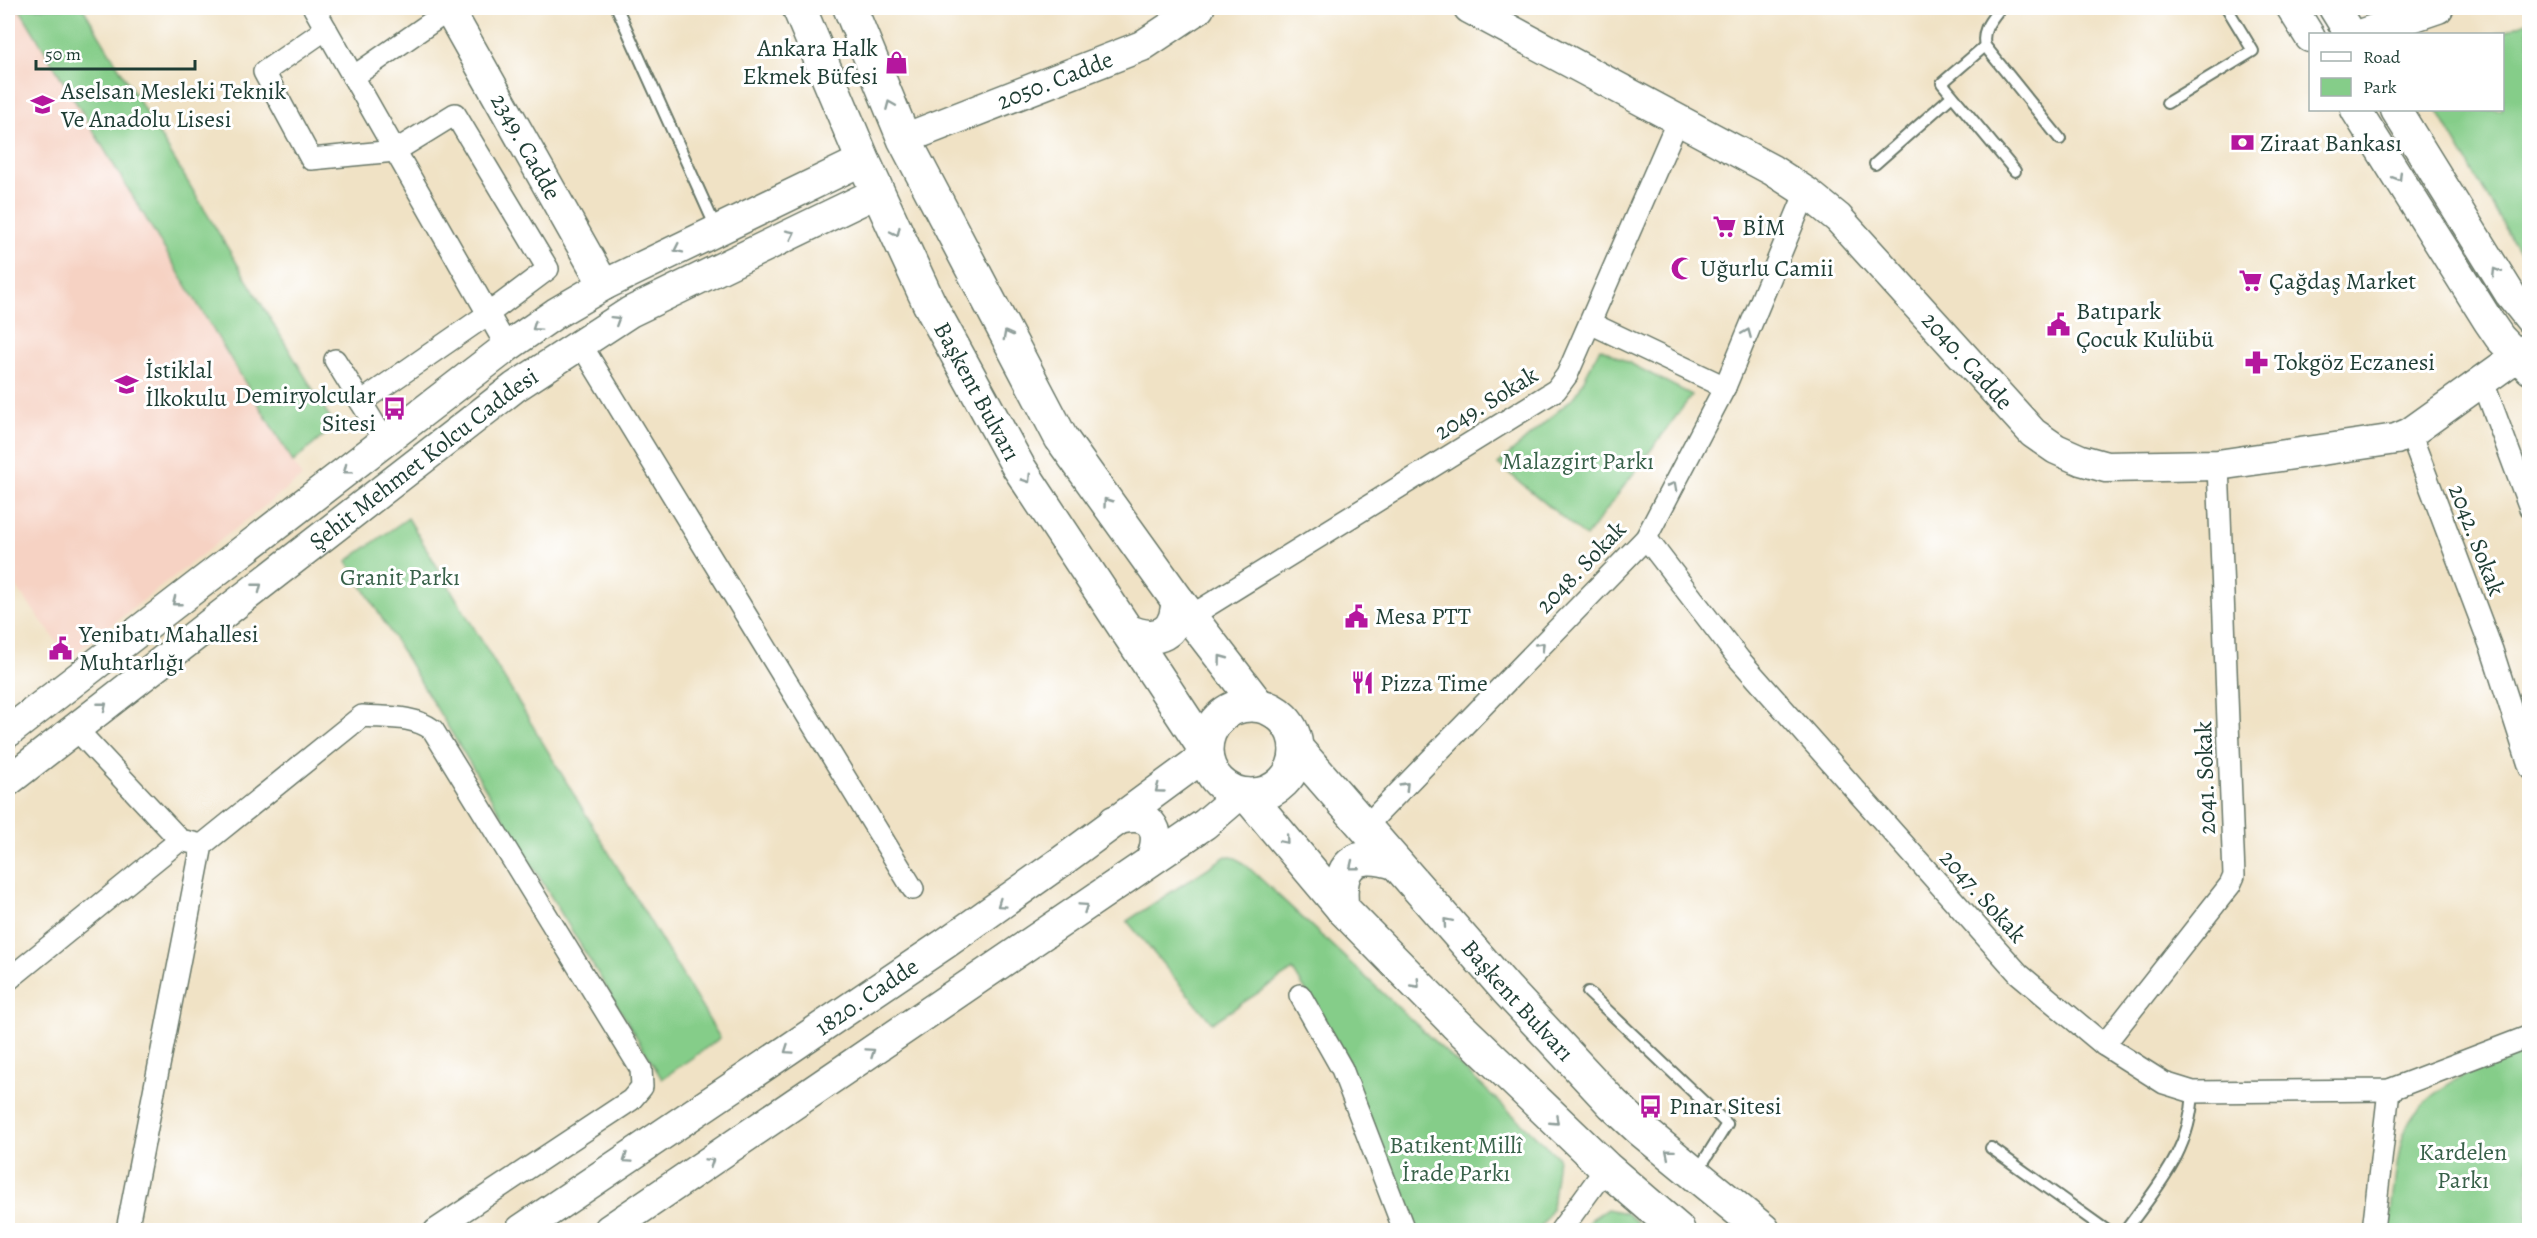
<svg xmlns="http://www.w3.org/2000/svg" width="2537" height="1238" font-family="Alegreya,serif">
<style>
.built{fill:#f6d2c3}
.green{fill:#85cd89;stroke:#52855e;stroke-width:1.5}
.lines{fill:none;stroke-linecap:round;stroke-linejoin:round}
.lane-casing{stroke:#687767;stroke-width:14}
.street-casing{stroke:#687767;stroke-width:24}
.secondary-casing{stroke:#687767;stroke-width:33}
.primary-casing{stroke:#687767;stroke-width:36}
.lane{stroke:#fff;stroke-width:10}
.street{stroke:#fff;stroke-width:21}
.secondary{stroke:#fff;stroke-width:30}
.primary{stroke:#fff;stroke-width:33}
.oneway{stroke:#8f9e9a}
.labels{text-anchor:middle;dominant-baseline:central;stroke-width:6;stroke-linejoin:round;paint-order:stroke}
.poi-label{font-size:24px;fill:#1f3d34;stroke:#fff;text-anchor:start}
.street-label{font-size:24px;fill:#1f3d34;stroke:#fff}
.park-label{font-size:24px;fill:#386149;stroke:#fff}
</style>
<rect width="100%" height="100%" fill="#fff"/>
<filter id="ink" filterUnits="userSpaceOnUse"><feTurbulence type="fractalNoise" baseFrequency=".0167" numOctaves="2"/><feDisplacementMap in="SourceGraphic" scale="12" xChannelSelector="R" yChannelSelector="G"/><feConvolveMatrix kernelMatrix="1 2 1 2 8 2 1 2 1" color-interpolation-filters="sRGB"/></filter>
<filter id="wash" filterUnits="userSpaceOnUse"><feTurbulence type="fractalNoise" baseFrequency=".008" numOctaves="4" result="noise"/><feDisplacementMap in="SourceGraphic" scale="24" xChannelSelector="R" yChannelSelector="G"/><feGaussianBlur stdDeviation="1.35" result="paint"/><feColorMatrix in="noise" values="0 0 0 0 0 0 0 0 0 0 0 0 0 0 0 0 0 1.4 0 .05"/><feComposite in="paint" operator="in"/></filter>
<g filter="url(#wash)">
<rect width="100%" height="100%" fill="#f0e2c5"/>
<path class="built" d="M8 8H19L302 477 69 658 8 576Z"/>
<g class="green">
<path d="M19 8H83L335 426 293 462Z"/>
<path d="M2529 21V269L2437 110H2502V34H2496Z"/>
<path d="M1600 348 1692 395 1586 537 1498 464 1576 395Z"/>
<path d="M408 518 720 1038 662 1079 347 561Z"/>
<path d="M1226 856 1236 858 1247 866 1558 1157 1552 1208 1539 1230H1406L1347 1059 1293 970 1212 1023 1127 921Z"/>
<path d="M2529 1047 2528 1230H2387L2389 1227C2393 1199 2395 1171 2401 1144 2413 1087 2483 1068 2529 1047Z"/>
<path d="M1607 1209 1626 1213 1646 1230H1583L1590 1220Z"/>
</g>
</g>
<g filter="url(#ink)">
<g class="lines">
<defs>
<g id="lane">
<path d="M617 8 717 230"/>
<path d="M2000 8C1991 20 1981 30 1985 46L2060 139"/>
<path d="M1985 46 1942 83 2015 171"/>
<path d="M2167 103 2253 51 2227 8"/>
<path d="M1875 164 1952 96"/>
<path d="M1588 992 1727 1124 1697 1172"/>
<path d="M1991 1148 2106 1230"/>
<path d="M2126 1230C2159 1184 2190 1152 2193 1092"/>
</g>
<g id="street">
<path d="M314 8 507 347"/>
<path d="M326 29 264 72 311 159 395 151 455 114 548 269 488 314 361 402"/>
<path d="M353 77 449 10"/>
<path d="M1590 323 1725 387"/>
<path d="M580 343 913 889"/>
<path d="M335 360 385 441"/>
<path d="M2483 382 2530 508"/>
<path d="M2410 433 2492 650 2530 768"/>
<path d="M1646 538 1739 659 2019 974 2104 1045 2164 1083 2193 1092 2389 1090 2530 1036"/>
<path d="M1191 616 1556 390 1567 375 1678 120"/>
<path d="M75 728 180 840 202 845 362 716C386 718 413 715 433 730L641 1069 642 1087 631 1100 435 1230"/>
<path d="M1364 828 1646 538 1725 387 1806 192"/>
<path d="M8 980 180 840"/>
<path d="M1300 995 1342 1069 1404 1230"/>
<path d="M2104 1045 2230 885 2234 876 2218 465"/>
<path d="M127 1230 202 845"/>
<path d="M1561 1230 1606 1168"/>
<path d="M2373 1230 2389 1090"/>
</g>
<g id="secondary">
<path id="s1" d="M448 8 604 285"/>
<path id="s2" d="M1469 8 1772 170 1806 192 1838 218 2033 433 2056 449 2081 460 2106 467 2218 465 2396 439 2410 433 2530 347"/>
<path d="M2292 8 2310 37"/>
<path d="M2334 8 2350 34"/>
<path d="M2362 34 2438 8"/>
<path d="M2356 110 2489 322 2500 338 2530 369"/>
<path d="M2396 110 2510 294 2530 319"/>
<path id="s3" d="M904 139 1142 46 1199 8"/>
<path d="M8 732 507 347 556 313 604 285 863 160"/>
<path id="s4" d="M8 781 515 387 630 312 878 192"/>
<path d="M1114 821C1148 808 1166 828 1150 861"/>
<path id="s5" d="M521 1230 946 943 1062 861 1206 755"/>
<path d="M609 1230 1205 824 1240 794"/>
</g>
<g id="primary">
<path id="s6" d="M799 8 863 160 929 303 1018 466 1205 749"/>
<path d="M850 8 904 139 1061 438 1178 601 1258 705"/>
<path d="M1127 631C1158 643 1176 635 1178 601"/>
<circle cx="1251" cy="750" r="45"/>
<path id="s7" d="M1296 748 1507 990 1613 1104 1640 1129 1763 1230"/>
<path d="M1247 795 1342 908 1455 1023 1606 1168 1678 1230"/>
<path d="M1342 908C1337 865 1353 849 1396 863"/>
</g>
</defs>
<use href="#lane" class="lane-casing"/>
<use href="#street" class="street-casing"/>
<use href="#secondary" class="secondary-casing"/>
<use href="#primary" class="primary-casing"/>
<use href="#lane" class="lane"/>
<use href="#street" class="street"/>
<use href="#secondary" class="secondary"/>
<use href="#primary" class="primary"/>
</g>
<defs><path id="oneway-chevron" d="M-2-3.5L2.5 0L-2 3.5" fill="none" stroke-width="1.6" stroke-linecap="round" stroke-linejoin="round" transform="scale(1.5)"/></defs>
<g class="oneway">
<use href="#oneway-chevron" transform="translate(890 105) rotate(-113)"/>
<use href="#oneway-chevron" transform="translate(2398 177) rotate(58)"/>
<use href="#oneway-chevron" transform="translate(896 232) rotate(65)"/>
<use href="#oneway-chevron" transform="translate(791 234) rotate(-26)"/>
<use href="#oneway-chevron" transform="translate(678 249) rotate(154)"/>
<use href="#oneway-chevron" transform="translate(2496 272) rotate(-122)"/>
<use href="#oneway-chevron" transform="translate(616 320) rotate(-32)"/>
<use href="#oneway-chevron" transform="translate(536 327) rotate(145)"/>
<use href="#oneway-chevron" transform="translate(1747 333) rotate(-67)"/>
<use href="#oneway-chevron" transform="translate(1007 335) rotate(-118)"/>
<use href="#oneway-chevron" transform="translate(347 470) rotate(142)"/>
<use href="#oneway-chevron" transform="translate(1027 479) rotate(57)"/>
<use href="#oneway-chevron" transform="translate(1673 486) rotate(-62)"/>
<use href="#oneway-chevron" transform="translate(1107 502) rotate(-126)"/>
<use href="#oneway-chevron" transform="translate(258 587) rotate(-38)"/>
<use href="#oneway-chevron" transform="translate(176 602) rotate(142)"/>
<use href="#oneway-chevron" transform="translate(1541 646) rotate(-46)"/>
<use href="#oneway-chevron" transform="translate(1222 659) rotate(-127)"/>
<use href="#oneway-chevron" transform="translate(103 706) rotate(-38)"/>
<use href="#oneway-chevron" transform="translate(1405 786) rotate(-46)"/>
<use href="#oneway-chevron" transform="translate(1159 789) rotate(144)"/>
<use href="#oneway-chevron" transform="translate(1285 840) rotate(50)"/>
<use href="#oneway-chevron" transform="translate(1353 866) rotate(141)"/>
<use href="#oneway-chevron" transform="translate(1001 904) rotate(145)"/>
<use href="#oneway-chevron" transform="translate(1084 907) rotate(-34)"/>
<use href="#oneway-chevron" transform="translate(1447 922) rotate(-131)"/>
<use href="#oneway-chevron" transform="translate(1416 984) rotate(46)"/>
<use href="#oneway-chevron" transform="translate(788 1050) rotate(146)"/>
<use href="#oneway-chevron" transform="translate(871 1052) rotate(-34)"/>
<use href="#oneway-chevron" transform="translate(1555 1121) rotate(43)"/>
<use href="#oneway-chevron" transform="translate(1669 1153) rotate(-140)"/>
<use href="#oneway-chevron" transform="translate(627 1159) rotate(146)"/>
<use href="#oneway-chevron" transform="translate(710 1162) rotate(-34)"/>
</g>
</g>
<defs>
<symbol id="shop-bare" viewBox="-9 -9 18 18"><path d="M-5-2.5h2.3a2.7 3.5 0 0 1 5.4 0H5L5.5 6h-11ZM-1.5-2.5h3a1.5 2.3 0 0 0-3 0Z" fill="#b5179e" stroke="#fff" stroke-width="2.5" paint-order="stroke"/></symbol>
<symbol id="school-bare" viewBox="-9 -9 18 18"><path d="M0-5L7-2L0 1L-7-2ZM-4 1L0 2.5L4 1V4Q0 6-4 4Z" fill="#b5179e" stroke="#fff" stroke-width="2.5" paint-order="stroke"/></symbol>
<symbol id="bank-bare" viewBox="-9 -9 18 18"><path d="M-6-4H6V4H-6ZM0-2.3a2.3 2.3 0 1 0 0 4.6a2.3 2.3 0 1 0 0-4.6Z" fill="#b5179e" stroke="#fff" stroke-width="2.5" paint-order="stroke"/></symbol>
<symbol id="supermarket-bare" viewBox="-9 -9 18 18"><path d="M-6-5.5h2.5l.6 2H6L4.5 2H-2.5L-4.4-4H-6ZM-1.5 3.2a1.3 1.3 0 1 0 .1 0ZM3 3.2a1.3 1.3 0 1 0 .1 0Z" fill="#b5179e" stroke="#fff" stroke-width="2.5" paint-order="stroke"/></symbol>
<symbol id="mosque-bare" viewBox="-9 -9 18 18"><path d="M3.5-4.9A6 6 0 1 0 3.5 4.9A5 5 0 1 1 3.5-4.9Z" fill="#b5179e" stroke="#fff" stroke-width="2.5" paint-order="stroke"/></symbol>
<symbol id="civic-bare" viewBox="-9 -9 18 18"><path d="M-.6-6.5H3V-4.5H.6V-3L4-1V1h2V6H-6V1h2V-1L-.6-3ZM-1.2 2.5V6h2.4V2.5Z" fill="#b5179e" stroke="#fff" stroke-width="2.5" paint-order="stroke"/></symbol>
<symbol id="pharmacy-bare" viewBox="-9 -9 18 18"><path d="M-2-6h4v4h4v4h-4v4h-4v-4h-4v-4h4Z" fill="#b5179e" stroke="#fff" stroke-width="2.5" paint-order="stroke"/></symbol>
<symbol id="bus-bare" viewBox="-9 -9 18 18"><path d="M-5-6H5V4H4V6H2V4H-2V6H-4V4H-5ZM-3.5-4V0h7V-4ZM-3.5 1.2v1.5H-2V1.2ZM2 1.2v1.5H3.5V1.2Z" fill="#b5179e" stroke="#fff" stroke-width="2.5" paint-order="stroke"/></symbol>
<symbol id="restaurant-bare" viewBox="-9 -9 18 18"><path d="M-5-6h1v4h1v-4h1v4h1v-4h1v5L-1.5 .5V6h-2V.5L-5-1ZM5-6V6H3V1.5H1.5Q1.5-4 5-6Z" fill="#b5179e" stroke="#fff" stroke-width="2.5" paint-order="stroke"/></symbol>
</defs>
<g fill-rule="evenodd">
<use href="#shop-bare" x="880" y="46" width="33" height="33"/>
<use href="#school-bare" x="26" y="88" width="33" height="33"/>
<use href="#bank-bare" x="2226" y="126" width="33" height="33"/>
<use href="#supermarket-bare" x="1708" y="210" width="33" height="33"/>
<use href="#mosque-bare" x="1666" y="252" width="33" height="33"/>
<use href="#supermarket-bare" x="2234" y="264" width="33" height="33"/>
<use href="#civic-bare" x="2042" y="308" width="33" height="33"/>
<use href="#pharmacy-bare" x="2240" y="346" width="33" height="33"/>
<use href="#school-bare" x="110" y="368" width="33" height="33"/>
<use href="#bus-bare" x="378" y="392" width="33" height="33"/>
<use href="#civic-bare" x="1340" y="600" width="33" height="33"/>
<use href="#civic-bare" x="44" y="632" width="33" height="33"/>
<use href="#restaurant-bare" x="1346" y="666" width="33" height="33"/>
<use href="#bus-bare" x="1634" y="1090" width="33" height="33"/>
</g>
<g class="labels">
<g class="poi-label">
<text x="878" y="48" text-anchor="end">Ankara Halk<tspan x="878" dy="28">Ekmek Büfesi</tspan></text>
<text x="61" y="91">Aselsan Mesleki Teknik<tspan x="61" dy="28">Ve Anadolu Lisesi</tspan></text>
<text x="2260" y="143">Ziraat Bankası</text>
<text x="1742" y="227">BİM</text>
<text x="1700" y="268">Uğurlu Camii</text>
<text x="2269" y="281">Çağdaş Market</text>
<text x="2076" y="311">Batıpark<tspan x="2076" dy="28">Çocuk Kulübü</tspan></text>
<text x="2274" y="362">Tokgöz Eczanesi</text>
<text x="145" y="370">İstiklal<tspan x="145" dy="28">İlkokulu</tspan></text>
<text x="376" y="395" text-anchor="end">Demiryolcular<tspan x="376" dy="28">Sitesi</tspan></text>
<text x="1375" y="616">Mesa PTT</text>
<text x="79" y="634">Yenibatı Mahallesi<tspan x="79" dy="28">Muhtarlığı</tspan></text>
<text x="1380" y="683">Pizza Time</text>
<text x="1669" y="1106">Pınar Sitesi</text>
</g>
<g class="street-label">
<text stroke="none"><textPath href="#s3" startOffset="162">2050. Cadde</textPath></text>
<text stroke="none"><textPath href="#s1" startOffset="159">2349. Cadde</textPath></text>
<text stroke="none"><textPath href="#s2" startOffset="618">2040. Cadde</textPath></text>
<text stroke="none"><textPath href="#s6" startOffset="423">Başkent Bulvarı</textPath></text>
<text transform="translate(1486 403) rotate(-32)">2049. Sokak</text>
<text stroke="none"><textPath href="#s4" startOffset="526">Şehit Mehmet Kolcu Caddesi</textPath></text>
<text transform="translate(2477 540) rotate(69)">2042. Sokak</text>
<text transform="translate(1581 567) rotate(-46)">2048. Sokak</text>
<text transform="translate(2205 778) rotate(-92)">2041. Sokak</text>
<text transform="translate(1983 896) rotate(48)">2047. Sokak</text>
<text stroke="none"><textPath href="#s5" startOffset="417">1820. Cadde</textPath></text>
<text stroke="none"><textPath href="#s7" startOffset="336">Başkent Bulvarı</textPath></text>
</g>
<g class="park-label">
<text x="1578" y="461">Malazgirt Parkı</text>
<text x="400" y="577">Granit Parkı</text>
<text x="1456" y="1145">Batıkent Millî<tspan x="1456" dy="28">İrade Parkı</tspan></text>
<text x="2463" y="1152">Kardelen<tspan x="2463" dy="28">Parkı</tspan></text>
</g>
</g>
<rect width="2537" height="1238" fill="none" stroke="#fff" stroke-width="30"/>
<rect x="2309" y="33" width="195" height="78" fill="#ffffff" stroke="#a5b1ae" stroke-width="1.5"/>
<rect x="2321" y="52" width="30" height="9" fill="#ffffff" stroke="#a5b1ae" stroke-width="1.5"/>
<text x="2363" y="63" font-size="18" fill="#1f3d34">Road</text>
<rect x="2321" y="78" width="30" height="18" fill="#85cd89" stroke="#a5b1ae" stroke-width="1.5"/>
<text x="2363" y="93" font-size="18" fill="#1f3d34">Park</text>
<path d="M36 60v9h159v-9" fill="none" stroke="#1f3d34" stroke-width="3"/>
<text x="45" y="60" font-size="18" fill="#1f3d34" stroke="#ffffff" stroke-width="4.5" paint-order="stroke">50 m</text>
</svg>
